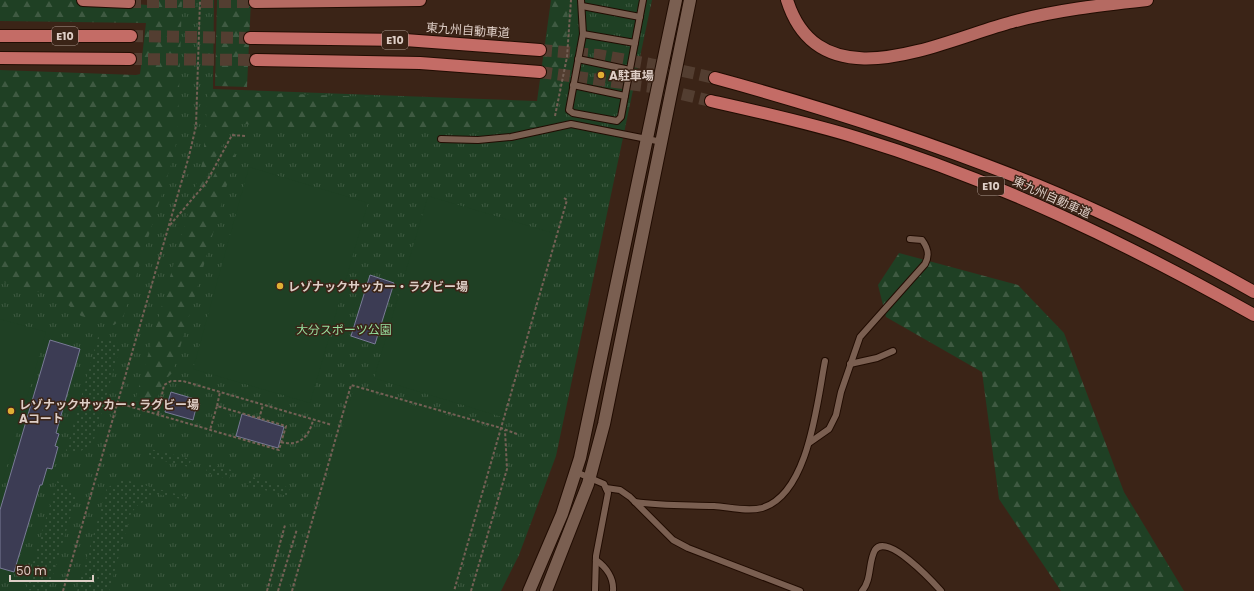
<svg xmlns="http://www.w3.org/2000/svg" width="1254" height="591" font-family="Poppins,'Noto Sans JP',sans-serif">
<style>
.grass{fill:url(#grass-tufts)}
.forest{fill:url(#forest-firs)}
.garden{fill:url(#garden-dots)}
.pitch{fill:#1f4024}
.building{fill:#3c3c54;stroke:#797a96}
.lines{fill:none;stroke-linecap:round;stroke-linejoin:round}
.trunk-tunnel{stroke:#533e31;stroke-width:12;stroke-dasharray:12 6;stroke-linecap:butt}
.motorway-tunnel{stroke:#533e31;stroke-width:12;stroke-dasharray:12 6;stroke-linecap:butt}
.service-casing{stroke:#210c02;stroke-width:8}
.tertiary-casing{stroke:#210c02;stroke-width:14}
.trunk-casing{stroke:#210c02;stroke-width:14}
.motorway-casing{stroke:#210c02;stroke-width:14}
.path{stroke:#746055;stroke-width:2;stroke-dasharray:3 2;stroke-linecap:butt}
.service{stroke:#7a5f51;stroke-width:6}
.tertiary{stroke:#7a5f51;stroke-width:12}
.trunk{stroke:#b56a62;stroke-width:12}
.motorway{stroke:#c46c66;stroke-width:12}
.poi-dot{fill:#e1af34;stroke:#3b2417;stroke-width:1.5}
.labels{text-anchor:middle;dominant-baseline:central;stroke-width:3;stroke-linejoin:round;paint-order:stroke}
.shield{fill:#3b2417;stroke:#ad9b92;stroke-width:1}
.shield-label{font-size:11px;font-weight:bold;fill:#decec6}
.street-label{font-size:12px;fill:#decec6;stroke:#3b2417}
.poi-label{font-size:12px;font-weight:bold;fill:#decec6;stroke:#3b2417;text-anchor:start}
.park-label{font-size:12px;fill:#96e09f;stroke:#3b2417}
</style>
<defs>
<pattern id="grass-tufts" width="24" height="20" patternUnits="userSpaceOnUse"><rect width="24" height="20" fill="#1f4024"/><path d="M3 7l-1-3M5 7V3M7 7l1-3M15 17l-1-3M17 17v-4M19 17l1-3" fill="none" stroke="#3f5a42"/></pattern>
<pattern id="forest-firs" width="22" height="20" patternUnits="userSpaceOnUse"><rect width="22" height="20" fill="#1f4024"/><path d="M5 1l3.5 6h-7zM16 11l3.5 6h-7z" fill="#3f5a42"/></pattern>
<pattern id="garden-dots" width="8" height="8" patternUnits="userSpaceOnUse"><rect width="8" height="8" fill="#1f4024"/><path d="M2 2h.1M6 6h.1" fill="none" stroke="#3f5a42" stroke-width="1.8" stroke-linecap="round"/></pattern>
</defs>
<rect width="100%" height="100%" fill="#3b2417"/>
<path class="grass" d="M182 0H214L213 89 537 101 551 0H652L556 456 519 555 501 591H0V271L110 302Z"/>
<g class="forest">
<path d="M0 0H93L147 5 148 0H182L178 120 175 152 123 318 114 325 81 316 60 298 0 281V70L136 75 140 74 146 23 0 21Z"/>
<path d="M217 0H251L247 87 215 86Z"/>
<path d="M553 0H568L567 30 552 122 542 126 491 133 455 129 272 127 237 123 230 128 206 178 212 179 229 148 231 147 234 150 235 157 173 372 163 382 157 400 152 405 135 401 203 160 208 91 539 103Z"/>
<path d="M899 253 1018 285 1064 333 1124 492 1184 591H1061L999 499 982 372 886 317 878 285Z"/>
</g>
<g class="garden">
<path d="M98 337 121 344 93 443 81 451H66Z"/>
<path d="M150 449 191 459 189 467 148 457Z"/>
<path d="M208 464 232 470 229 479 206 473Z"/>
<path d="M249 476 290 488 287 496 246 485Z"/>
<path d="M122 479 187 497 186 500 157 494 138 505 131 513 109 591H77L107 488Z"/>
<path d="M57 481 68 486 76 499 48 591 25 590Z"/>
</g>
<g class="pitch">
<path d="M249 167 368 203 310 403 193 369Z"/>
<path d="M428 196 556 234 502 417 374 378Z"/>
<path d="M0 319 46 332 0 490Z"/>
<path d="M354 388 501 431 455 591H294Z"/>
</g>
<g class="building">
<path d="M370 275 394 283 375 344 351 336Z"/>
<path d="M50 340 80 349 56 433 59 434 55 446 58 447 52 469 47 468 42 485H40L14 572 0 568V510Z"/>
<path d="M171 392 198 400 193 420 165 412Z"/>
<path d="M242 414 284 427 278 448 236 436Z"/>
</g>
<g class="lines">
<path class="trunk-tunnel" d="M129 2H255"/>
<g class="motorway-tunnel">
<path d="M131 36 250 38"/>
<path d="M540 50 598 55 650 64 715 78"/>
<path d="M130 59 256 60"/>
<path d="M540 72 652 87 711 101"/>
</g>
<defs>
<g id="service">
<path d="M581 0 583 34 569 110 573 113 617 121 621 117 643 0"/>
<path d="M582 6 640 17"/>
<path d="M583 34 635 43"/>
<path d="M578 59 630 70"/>
<path d="M573 85 625 96"/>
<path d="M441 139 478 140 511 137 571 124 662 142"/>
<path d="M850 364 877 358 893 351"/>
<path d="M809 443 829 429 836 415 841 392 860 337 925 264C930 255 928 248 922 240L910 239"/>
<path d="M576 472 604 484 608 493 596 556 595 591"/>
<path d="M606 488 620 490 630 497 673 540 688 548 800 591"/>
<path d="M635 502C662 506 687 505 714 506 729 507 747 512 762 508 809 494 817 402 825 361"/>
<path d="M596 560C606 567 614 578 613 591"/>
<path d="M862 591C872 580 868 562 875 550 887 532 933 582 941 591"/>
</g>
<g id="tertiary">
<path d="M529 591 562 514 580 458 676 0"/>
<path d="M546 591 588 484 604 424 690 0"/>
</g>
<g id="trunk">
<path d="M83 0 129 2"/>
<path d="M787 0C820 105 943 40 1012 22 1056 10 1102 5 1147 0"/>
<path d="M255 2 420 0"/>
</g>
<g id="motorway">
<path d="M0 36H131"/>
<path d="M250 38 405 40 540 50"/>
<path d="M0 58 130 59"/>
<path d="M256 60 420 63 540 72"/>
<path d="M715 78C818 106 918 138 1017 177 1099 209 1178 249 1254 292"/>
<path d="M711 101C760 112 810 123 858 138 996 180 1128 244 1254 315"/>
</g>
</defs>
<use href="#service" class="service-casing"/>
<use href="#tertiary" class="tertiary-casing"/>
<use href="#trunk" class="trunk-casing"/>
<use href="#motorway" class="motorway-casing"/>
<g class="path">
<path d="M555 116 567 57 571 0"/>
<path d="M170 225 206 183 232 135 245 136"/>
<path d="M118 403 279 450 286 426 217 406 210 430"/>
<path d="M217 406 220 392"/>
<path d="M158 414 164 385 171 381H183L332 425"/>
<path d="M259 419 263 405"/>
<path d="M517 434 501 428 567 200 564 198"/>
<path d="M281 442C299 447 309 437 313 420"/>
<path d="M63 591 189 156 196 126 200 0"/>
<path d="M267 591 285 525"/>
<path d="M278 591 297 529"/>
<path d="M292 591 351 385 501 428 454 591"/>
<path d="M471 591 507 469 505 430"/>
</g>
<use href="#service" class="service"/>
<use href="#tertiary" class="tertiary"/>
<use href="#trunk" class="trunk"/>
<use href="#motorway" class="motorway"/>
</g>
<g class="poi-dot">
<circle cx="601" cy="75" r="4"/>
<circle cx="280" cy="286" r="4"/>
<circle cx="11" cy="411" r="4"/>
</g>
<g class="labels">
<g class="shield">
<rect x="52" y="27" width="26" height="18" rx="3"/>
<rect x="382" y="31" width="26" height="18" rx="3"/>
<rect x="978" y="177" width="26" height="18" rx="3"/>
</g>
<g class="shield-label">
<text x="65" y="36">E10</text>
<text x="395" y="40">E10</text>
<text x="991" y="186">E10</text>
</g>
<g class="street-label">
<text transform="translate(468 30) rotate(4)">東九州自動車道</text>
<text transform="translate(1052 197) rotate(24)">東九州自動車道</text>
</g>
<g class="poi-label">
<text x="609" y="75">A駐車場</text>
<text x="288" y="286">レゾナックサッカー・ラグビー場</text>
<text x="19" y="404">レゾナックサッカー・ラグビー場<tspan x="19" dy="14">Aコート</tspan></text>
</g>
<g class="park-label">
<text x="344" y="329">大分スポーツ公園</text>
</g>
</g>
<path d="M10 575v6h83v-6" fill="none" stroke="#decec6" stroke-width="2"/>
<text x="16" y="575" font-size="12" fill="#decec6" stroke="#3b2417" stroke-width="3" paint-order="stroke">50 m</text>
</svg>
